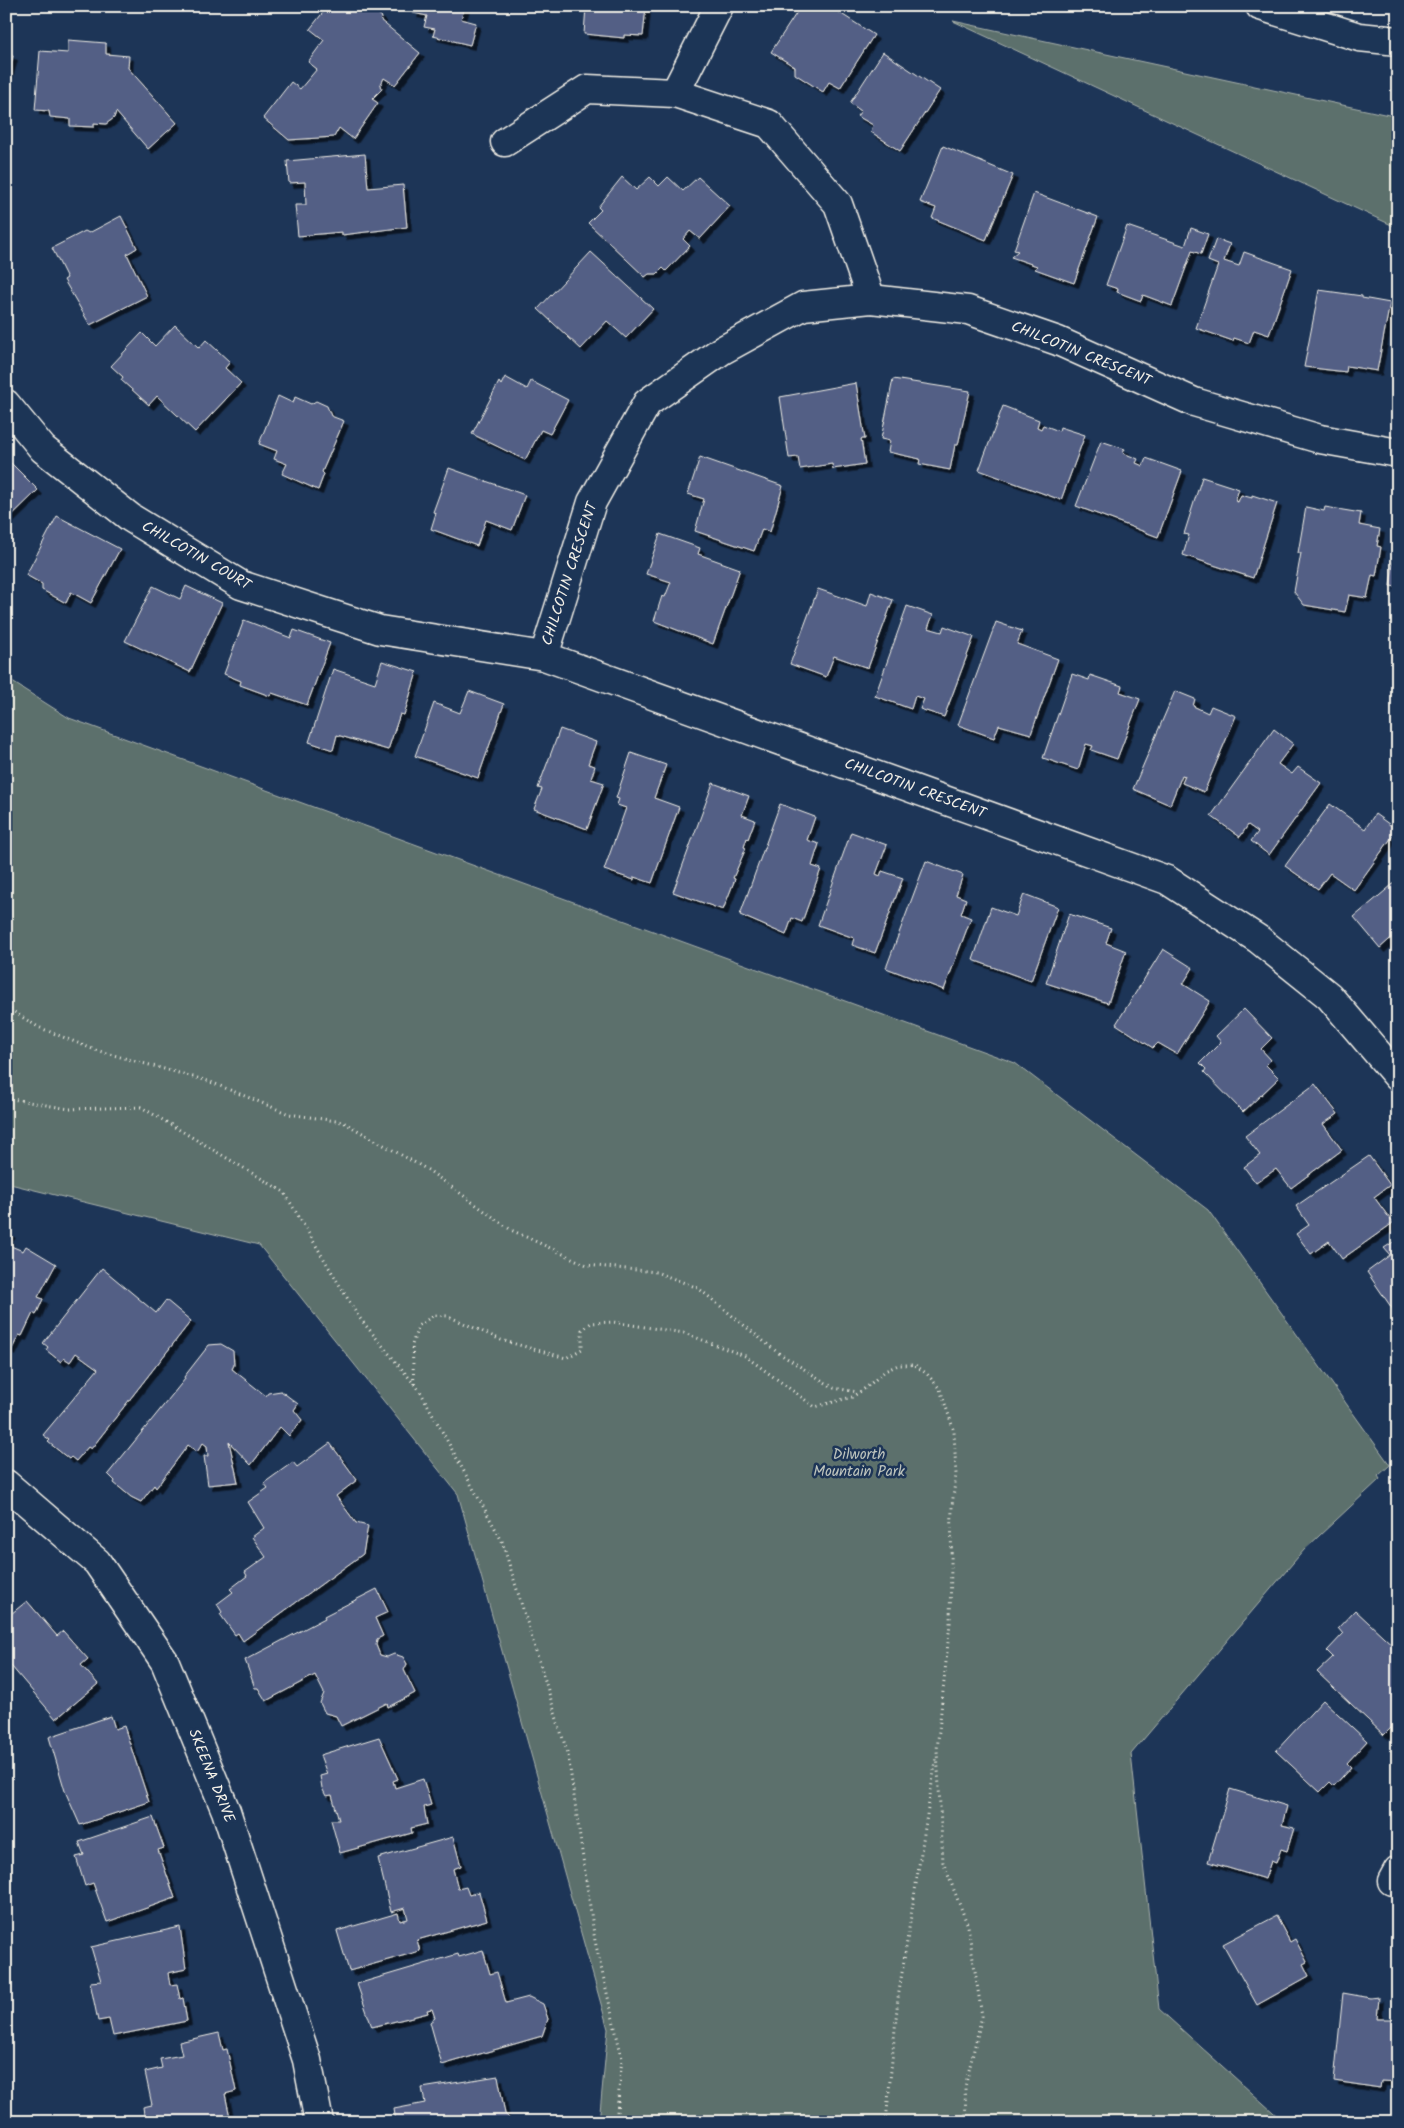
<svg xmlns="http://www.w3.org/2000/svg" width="1404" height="2128" font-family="Kalam,sans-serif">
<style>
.green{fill:#5b706c;stroke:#a8b0aa}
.building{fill:#525e85;stroke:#f4f1e8;filter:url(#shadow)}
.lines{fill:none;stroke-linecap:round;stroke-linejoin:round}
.minor-casing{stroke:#f4f1e8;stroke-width:31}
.path{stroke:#f4f1e8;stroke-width:3;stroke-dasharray:1 4;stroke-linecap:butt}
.minor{stroke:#1d3557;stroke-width:28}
.labels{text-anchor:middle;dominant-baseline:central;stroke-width:5;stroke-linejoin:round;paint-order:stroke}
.street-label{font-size:15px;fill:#f4f1e8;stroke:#1d3557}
.park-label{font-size:15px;fill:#bec4bd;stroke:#1d3557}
</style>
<defs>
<filter id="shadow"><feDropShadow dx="4.5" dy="4.5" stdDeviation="0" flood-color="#0009"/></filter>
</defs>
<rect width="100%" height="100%" fill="#1d3557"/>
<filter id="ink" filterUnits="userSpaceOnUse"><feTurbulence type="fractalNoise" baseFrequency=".02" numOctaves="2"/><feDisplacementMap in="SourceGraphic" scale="10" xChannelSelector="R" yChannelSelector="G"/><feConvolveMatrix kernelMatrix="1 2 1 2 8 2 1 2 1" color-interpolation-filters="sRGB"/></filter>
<g filter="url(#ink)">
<g class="green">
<path d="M953 21 1398 117V228Z"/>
<path d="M6 678 69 718 1015 1063 1208 1210 1390 1465 1378 1476 1380 1479 1304 1550 1131 1754 1159 2009 1284 2122H599L608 2029 458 1494 259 1245 6 1183Z"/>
</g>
<g class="building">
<path d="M328 6H369L382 17 380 20 420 53 395 85 384 78 380 86 382 89 372 99 378 103 353 139 339 128 334 137 289 140 263 118 291 82 300 89 317 69 308 62 324 40 310 29Z"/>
<path d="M416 6H465L461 19 476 23 470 45 433 36 435 29 424 27 427 16 413 13Z"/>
<path d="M586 6H646L643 36 624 35V38L584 34Z"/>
<path d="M801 6H829L874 35 840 88 829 82 823 92 795 74V67L771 52Z"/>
<path d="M68 40 106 43V54L129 56 128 68 177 123 148 149 116 112 114 118 106 124 94 123V127L70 126V119L50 117 49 111 35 110 40 51 68 53Z"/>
<path d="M883 52 940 90 900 151 871 132 873 125 857 116 861 111 850 103Z"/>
<path d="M6 54 13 56 6 80Z"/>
<path d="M943 146 1013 175 986 240 932 218 936 208 920 202Z"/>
<path d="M365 154 368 188 403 185 407 227 342 235V232L298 236 295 205H306L305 182 289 183 287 161Z"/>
<path d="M622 177 636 190 650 177 659 186 668 177 683 191 698 177 730 206 700 239 690 231 683 239 690 246 666 271 663 268 657 274H649L645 277 588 223 601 210 598 207Z"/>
<path d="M1034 193 1098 217 1074 283 1035 269 1037 266 1011 257 1018 251 1014 250Z"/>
<path d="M121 216 137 248 127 254 147 296 90 325 64 280 67 278 52 248 85 231 89 233Z"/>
<path d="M1127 226 1185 246 1191 228 1208 234 1201 254 1192 251 1172 306 1143 295 1141 301 1117 292 1118 289 1106 285Z"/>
<path d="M1216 239 1230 244 1224 261 1239 266 1244 252 1292 269 1269 335 1254 330 1249 343 1234 338 1233 341 1196 328 1218 265 1208 261Z"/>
<path d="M591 252 653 309 626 338 607 321 581 349 538 309Z"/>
<path d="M1319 290 1362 296V298L1390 303 1377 371 1347 366 1346 372 1304 367Z"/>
<path d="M175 325 199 348 206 340 230 362 225 368 241 383 195 432 157 396 149 405 121 380 123 377 111 366 142 333 155 346Z"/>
<path d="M505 377 527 389 531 381 568 400 550 434 541 430 525 460 472 434 499 382 501 385Z"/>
<path d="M893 379 970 391 958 445H955L950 470 919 464 920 459 888 452 890 441 881 439Z"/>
<path d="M856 383 865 439H861L865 464 833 469 832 464 800 469 798 457 789 458 780 397Z"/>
<path d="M278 396 293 403 295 397 311 404 316 401 327 406 331 416 344 421 322 472 324 474 318 490 282 474 287 464 274 459 277 451 259 444Z"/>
<path d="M1003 406 1039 420 1037 427 1041 429 1043 425 1059 431 1060 427 1085 435 1061 500 979 470Z"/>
<path d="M1101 441 1125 449 1123 453 1138 459 1136 463 1143 466 1146 458 1182 471 1158 537 1076 506Z"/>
<path d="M700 457 783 486 770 532 762 529 754 551 695 531 704 499 688 494Z"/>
<path d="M11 463 38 490 6 521V467Z"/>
<path d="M449 468 525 495 512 530 486 520 477 546 431 529 436 513 433 512Z"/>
<path d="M1202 477 1239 489 1235 501 1238 502 1241 495 1252 498V495L1277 503 1253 578 1183 555 1189 535 1184 534Z"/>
<path d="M1306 507 1324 511 1325 507 1361 513 1359 525 1380 529 1377 546 1381 547 1376 576 1372 575 1367 598 1349 595 1345 612 1304 605 1294 592 1301 553H1298Z"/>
<path d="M57 516 120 549 91 603 71 592 66 603 42 590V584L26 575Z"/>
<path d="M1398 527V587L1390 586Z"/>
<path d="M660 534 700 548 698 554 740 569 713 644 654 621 662 596 665 597 671 582 646 574Z"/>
<path d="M153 586 180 599 186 586 222 603 190 672 125 641Z"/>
<path d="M818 589 867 606 871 592 893 600 868 668 834 656 826 677 790 664Z"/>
<path d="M907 606 933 615 928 628 942 632 944 626 974 637 944 717 920 709 924 699 915 696 911 709 875 696Z"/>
<path d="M244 620 291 638 294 630 330 643 307 705 272 693 270 696 240 685 241 681 224 674Z"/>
<path d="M996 622 1022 631 1017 644 1058 659 1031 734 999 725 994 738 958 725Z"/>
<path d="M382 661 417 672 404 715 400 714 388 750 337 735 333 750 309 742 333 669 375 683Z"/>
<path d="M1072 674 1089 680 1090 675 1122 686 1120 692 1140 699 1117 759 1091 750 1093 746 1086 744 1078 770 1043 758Z"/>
<path d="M469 691 504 704 478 778 415 756 434 703 460 713Z"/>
<path d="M1175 691 1195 699 1193 706 1208 713 1211 706 1236 716 1204 792 1182 783 1185 776 1182 775 1170 805 1133 789Z"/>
<path d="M560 729 596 742 588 764 595 766 591 779 604 783 587 829 534 809 542 789 538 788Z"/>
<path d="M1274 729 1293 744 1278 764 1292 774 1298 767 1321 783 1269 855 1251 841 1258 832 1248 825 1240 837 1211 816Z"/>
<path d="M631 753 666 765 654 798 679 807 652 883 634 877V880L604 870 626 808 617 805 619 799 616 798Z"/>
<path d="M713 783 749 796 742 815 755 820 748 839 747 838 744 847 746 848 733 878 735 879 723 910 673 892Z"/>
<path d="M780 804 815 817 807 840 819 844 812 866 821 869 802 922 792 918 786 935 740 915Z"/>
<path d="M1330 804 1365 829 1375 814 1397 830 1354 890 1330 873 1318 889 1285 866Z"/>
<path d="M851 832 887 845 876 874 880 876 882 871 903 878 875 953 852 945 854 938 818 925Z"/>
<path d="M926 861 963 875 956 895 966 899 961 914 971 918 944 990 886 968Z"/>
<path d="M1398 880V932L1380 948 1354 917Z"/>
<path d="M1024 894 1058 907 1031 981 973 960 991 907 1016 916Z"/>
<path d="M1069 914 1111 928 1106 943 1126 951 1108 1003 1046 983Z"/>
<path d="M1163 949 1193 968 1183 984 1210 1001 1177 1054 1158 1043 1153 1048 1116 1024Z"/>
<path d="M1244 1009 1272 1038 1261 1049 1271 1060 1266 1065 1279 1078 1243 1112 1204 1072 1206 1069 1200 1063 1221 1042 1216 1036Z"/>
<path d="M1315 1084 1338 1114 1323 1124 1342 1150 1291 1188 1276 1169 1256 1183 1244 1167 1260 1155 1245 1136Z"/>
<path d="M1369 1156 1390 1185 1374 1197 1393 1223 1342 1259 1329 1241 1311 1254 1296 1234 1309 1225 1296 1206Z"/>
<path d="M6 1231 11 1234 7 1238 9 1239 6 1244 23 1251 26 1246 56 1264 38 1297 43 1299 36 1315 33 1313 22 1336 19 1335 11 1351 6 1349Z"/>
<path d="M1398 1239V1317L1367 1272 1390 1255 1384 1248Z"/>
<path d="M102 1268 156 1313 166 1300 191 1321 91 1449 88 1447 76 1461 71 1457 69 1459 48 1442 50 1440 43 1435 98 1369 76 1353 70 1362 64 1358 61 1362 46 1350 48 1347 43 1343Z"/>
<path d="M221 1344 233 1351 234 1365 232 1369 266 1396 268 1393 281 1391 298 1404 294 1410 302 1420 289 1436 280 1427 251 1465 229 1442 238 1482 208 1485 204 1456H208L207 1446 203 1443 197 1452 188 1445 156 1488 154 1485 141 1502 131 1497 114 1483 115 1481 108 1474 185 1379 184 1377 209 1345Z"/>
<path d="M330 1443 357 1480 336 1496 356 1523 368 1526 363 1554 243 1641 238 1633 235 1635 220 1614 222 1612 217 1604 233 1592 230 1589 247 1576 245 1572 266 1557 252 1537 264 1528 248 1502 268 1488 264 1483 293 1462 297 1467Z"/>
<path d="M377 1589 388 1612 375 1618 383 1636 377 1639 376 1645 380 1655 387 1657 394 1654 403 1657 407 1664 404 1670 415 1693 388 1707 387 1703 341 1726 336 1716 325 1713 320 1703 324 1693 315 1675 266 1701 258 1688H255L245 1660 325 1618 324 1616Z"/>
<path d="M27 1601 57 1636 63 1631 88 1659 81 1665 98 1684 56 1719 6 1660V1618Z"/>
<path d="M1355 1610 1398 1650V1689L1396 1692 1398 1694V1721L1384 1735 1317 1672 1333 1657 1327 1651 1343 1634 1338 1628Z"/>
<path d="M1323 1700 1367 1741 1347 1763 1351 1767 1334 1786 1330 1782 1320 1792 1276 1751Z"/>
<path d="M111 1716 115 1729 124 1726 149 1802 80 1825 65 1791 49 1737Z"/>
<path d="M379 1737 398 1779 393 1781 395 1788 423 1779 431 1805 424 1807 427 1824 411 1828 412 1833 340 1853 331 1820H339L332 1795 326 1796 322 1788 320 1776 327 1774 320 1755Z"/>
<path d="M1230 1789 1287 1806 1282 1825 1294 1828 1287 1851 1281 1849 1276 1863 1271 1861 1265 1879 1208 1862Z"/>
<path d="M153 1817 164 1848 158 1850 175 1898 107 1922 93 1883 85 1886 76 1857 84 1855 79 1842Z"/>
<path d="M453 1837 461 1866 453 1869 458 1889 466 1887 469 1895 479 1892 487 1920 417 1940 420 1951 349 1971 337 1931 398 1913 400 1921 408 1919 405 1908 391 1912 378 1858Z"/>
<path d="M1276 1916 1290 1942 1295 1939 1307 1962 1303 1964 1309 1976 1257 2005 1223 1944Z"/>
<path d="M180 1927 186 1969 168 1973 170 1985 177 1984 180 1999 183 1998 187 2021 113 2036 109 2019 98 2021 90 1982 101 1981 91 1947Z"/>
<path d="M483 1950 490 1974 497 1972 506 2003 529 1997 543 2004 548 2019 542 2036 442 2065 430 2022 435 2018 432 2009 427 2010 428 2013 372 2027 357 1984 458 1954 459 1957Z"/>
<path d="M1343 1993 1371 1998 1379 1997 1377 2019H1398V2082L1381 2081 1380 2088 1334 2081Z"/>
<path d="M219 2033 223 2050 227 2049 236 2091 225 2094 231 2122H145L143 2107 152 2105 145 2072 162 2068 160 2059 182 2055 179 2042Z"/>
<path d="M498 2076 505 2114 513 2122H396L394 2109 425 2103 422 2088Z"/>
</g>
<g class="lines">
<defs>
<g id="minor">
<path d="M1260 6 1359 37 1398 41"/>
<path d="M675 93 719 6"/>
<path d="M505 142 587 89 675 93 769 124 838 204 871 299"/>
<path d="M6 404 43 449 131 518 241 585 380 630 544 656"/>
<path d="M1398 453 1320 439 1194 402 1058 341 968 310 871 299 803 306 721 351 647 403 592 502 544 656 1167 880 1258 939 1329 996 1398 1077"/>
<path d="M6 1484 97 1562 165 1662 226 1811 307 2060 319 2122"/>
<path d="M1392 1881 1398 1870"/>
</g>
</defs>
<use href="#minor" class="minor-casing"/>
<g class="path">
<path d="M6 1007 38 1027 95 1050 208 1081 289 1114 343 1122 428 1170 511 1230 587 1265 656 1272 698 1288 777 1352 834 1388 858 1392"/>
<path d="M6 1098 69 1109 141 1107 284 1192 358 1316 420 1391 502 1541 568 1755 595 1941 622 2058 616 2122"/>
<path d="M414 1384 412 1345 418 1326 434 1315 448 1316 501 1340 566 1358 582 1349V1330L591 1323 613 1322 684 1333 745 1356 815 1407 852 1397 867 1387 885 1371 898 1365H915L927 1374 940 1389 954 1431 956 1474 952 1506 950 1623 937 1750 943 1862 968 1926 982 2016 965 2087 966 2122"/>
<path d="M886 2122 898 1998 936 1758"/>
</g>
<use href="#minor" class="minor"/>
</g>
</g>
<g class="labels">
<g class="street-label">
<text transform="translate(1081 354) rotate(22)">CHILCOTIN CRESCENT</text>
<text transform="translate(196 556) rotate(30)">CHILCOTIN COURT</text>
<text transform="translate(570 574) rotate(-72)">CHILCOTIN CRESCENT</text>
<text transform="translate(915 789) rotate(20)">CHILCOTIN CRESCENT</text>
<text transform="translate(211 1776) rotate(68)">SKEENA DRIVE</text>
</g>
<g class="park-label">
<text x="859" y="1455">Dilworth<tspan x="859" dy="17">Mountain Park</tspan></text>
</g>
</g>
<rect width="1404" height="2128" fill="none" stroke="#1d3557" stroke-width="25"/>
<rect x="12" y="12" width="1379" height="2103" fill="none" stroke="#f4f1e8" stroke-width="2" filter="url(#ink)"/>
</svg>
